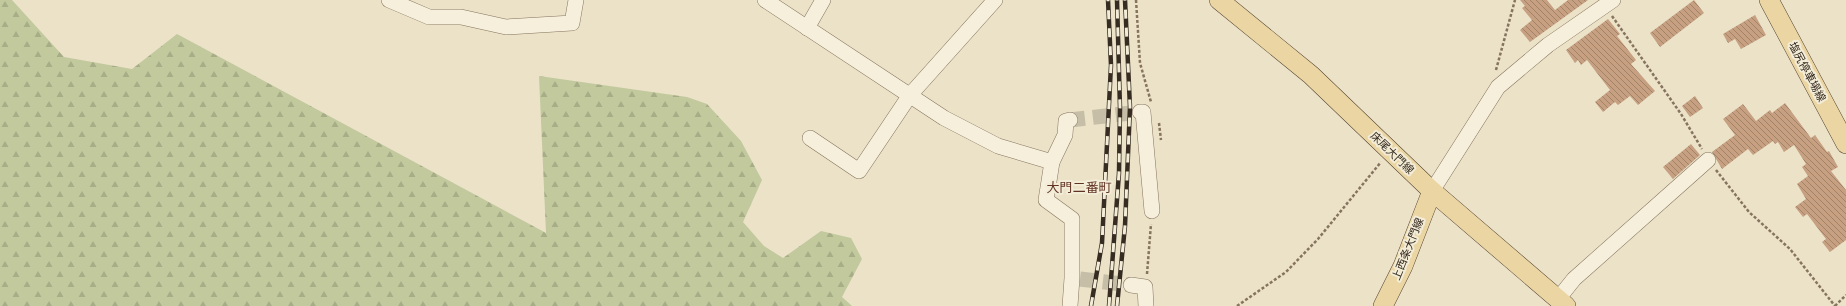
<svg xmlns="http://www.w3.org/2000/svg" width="1846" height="306" font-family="'Source Serif 4','Noto Sans JP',serif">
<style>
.forest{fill:url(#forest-firs)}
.building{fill:url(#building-back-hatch)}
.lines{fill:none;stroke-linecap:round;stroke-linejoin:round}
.minor-tunnel{stroke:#c7bea7;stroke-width:15;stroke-dasharray:15 8;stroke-linecap:butt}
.minor-casing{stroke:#86745e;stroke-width:16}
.major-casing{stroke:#544332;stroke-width:20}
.path{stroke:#86745e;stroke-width:2.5;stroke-dasharray:3 2;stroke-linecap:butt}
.minor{stroke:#f6efdb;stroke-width:15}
.major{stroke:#ebd6a3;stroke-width:19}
.rail-casing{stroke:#372c21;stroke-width:4.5}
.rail{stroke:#f3ecd7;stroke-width:3;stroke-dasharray:9;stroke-linecap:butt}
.labels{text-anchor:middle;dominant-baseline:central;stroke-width:4;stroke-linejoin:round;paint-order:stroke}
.street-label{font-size:11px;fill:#372c21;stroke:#f3ecd7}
.quarter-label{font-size:13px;fill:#603224;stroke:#f3ecd7}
</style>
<defs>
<pattern id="forest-firs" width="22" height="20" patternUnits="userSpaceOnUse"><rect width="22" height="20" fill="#c2c99d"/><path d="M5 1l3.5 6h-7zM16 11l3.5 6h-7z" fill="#a7ad87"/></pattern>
<pattern id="building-back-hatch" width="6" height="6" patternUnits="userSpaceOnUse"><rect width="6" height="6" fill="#c6a081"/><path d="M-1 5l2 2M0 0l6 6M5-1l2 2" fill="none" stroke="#a28369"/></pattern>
</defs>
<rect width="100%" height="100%" fill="#ebe2c8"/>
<path class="forest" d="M0 0H12L64 57 132 69 177 34 546 233 539 76 687 97 707 104 741 141 762 180 743 222 764 246 783 258 821 231 851 238 862 259 842 297 852 306H0Z"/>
<g class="building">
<path d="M1520 0H1547L1555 10 1568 0H1588L1530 42 1520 30 1532 20 1522 8 1525 6Z"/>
<path d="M1694 0 1704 13 1660 47 1650 33Z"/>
<path d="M1755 15 1766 35 1741 49 1735 39 1728 43 1723 34Z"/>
<path d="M1608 19 1620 34 1617 36 1636 60 1631 64 1655 91 1638 105 1630 96 1618 105 1615 102 1603 112 1595 102 1610 90 1587 60 1581 65 1578 60 1575 63 1566 50Z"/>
<path d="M1695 96 1703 108 1690 117 1682 106Z"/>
<path d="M1785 103 1811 138 1815 135 1827 152 1829 151 1838 167 1831 171 1846 190V240L1830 252 1822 242 1826 239 1807 214 1803 217 1795 207 1806 199 1797 184 1808 176 1802 167 1806 164 1794 145 1784 152 1778 142 1775 144 1773 141 1753 155 1748 149 1722 169 1712 152 1735 135 1723 119 1743 104 1756 121 1770 110 1772 113Z"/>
<path d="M1691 144 1700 155 1673 179 1663 167Z"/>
</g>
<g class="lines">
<g class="minor-tunnel">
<path d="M1070 120 1140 112"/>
<path d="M1080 279 1131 285"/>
</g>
<defs>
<g id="minor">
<path d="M389 0 429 17H461L506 27 572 23 576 0"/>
<path d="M765 0 944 118 998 146 1052 162"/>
<path d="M807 28 823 0"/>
<path d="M1140 112H1143L1152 211"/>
<path d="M810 138 859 171 910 95 995 0"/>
<path d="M1432 191 1498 87 1548 45 1613 0"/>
<path d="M1131 285 1145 287 1146 306"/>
<path d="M1558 299 1574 279 1708 160"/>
<path d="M1070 306 1072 278V219L1046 200 1052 162 1065 135 1066 121 1070 120"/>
</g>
<g id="major">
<path d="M1219 0 1311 75 1432 191 1566 306"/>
<path d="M1769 0 1846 144"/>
<path d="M1383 306 1403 266 1432 191"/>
</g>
</defs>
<use href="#minor" class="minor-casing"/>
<use href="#major" class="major-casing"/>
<g class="path">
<path d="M1136 0 1140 63 1151 102"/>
<path d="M1612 16 1681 114 1702 149"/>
<path d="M1496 70 1515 0"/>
<path d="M1159 123 1161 140"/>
<path d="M1716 170 1749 212 1790 249 1835 306"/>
<path d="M1147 274 1151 224"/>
<path d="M1237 306 1286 272 1318 239 1381 162"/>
<path d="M1835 306 1846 295"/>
</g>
<use href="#minor" class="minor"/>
<use href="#major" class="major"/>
<defs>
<g id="rail">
<path d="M1091 306 1102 243 1111 65 1108 0"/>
<path d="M1109 306 1119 173 1120 108 1117 0"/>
<path d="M1117 306 1125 226 1130 107 1125 0"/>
</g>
</defs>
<use href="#rail" class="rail-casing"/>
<use href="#rail" class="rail"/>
</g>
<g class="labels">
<g class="street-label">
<text transform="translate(1807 72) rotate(62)">塩尻停車場線</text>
<text transform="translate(1392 153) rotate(44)">床尾大門線</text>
<text transform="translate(1408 249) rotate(-68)">上西条大門線</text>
</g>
<g class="quarter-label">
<text x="1079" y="187">大門二番町</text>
</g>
</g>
</svg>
